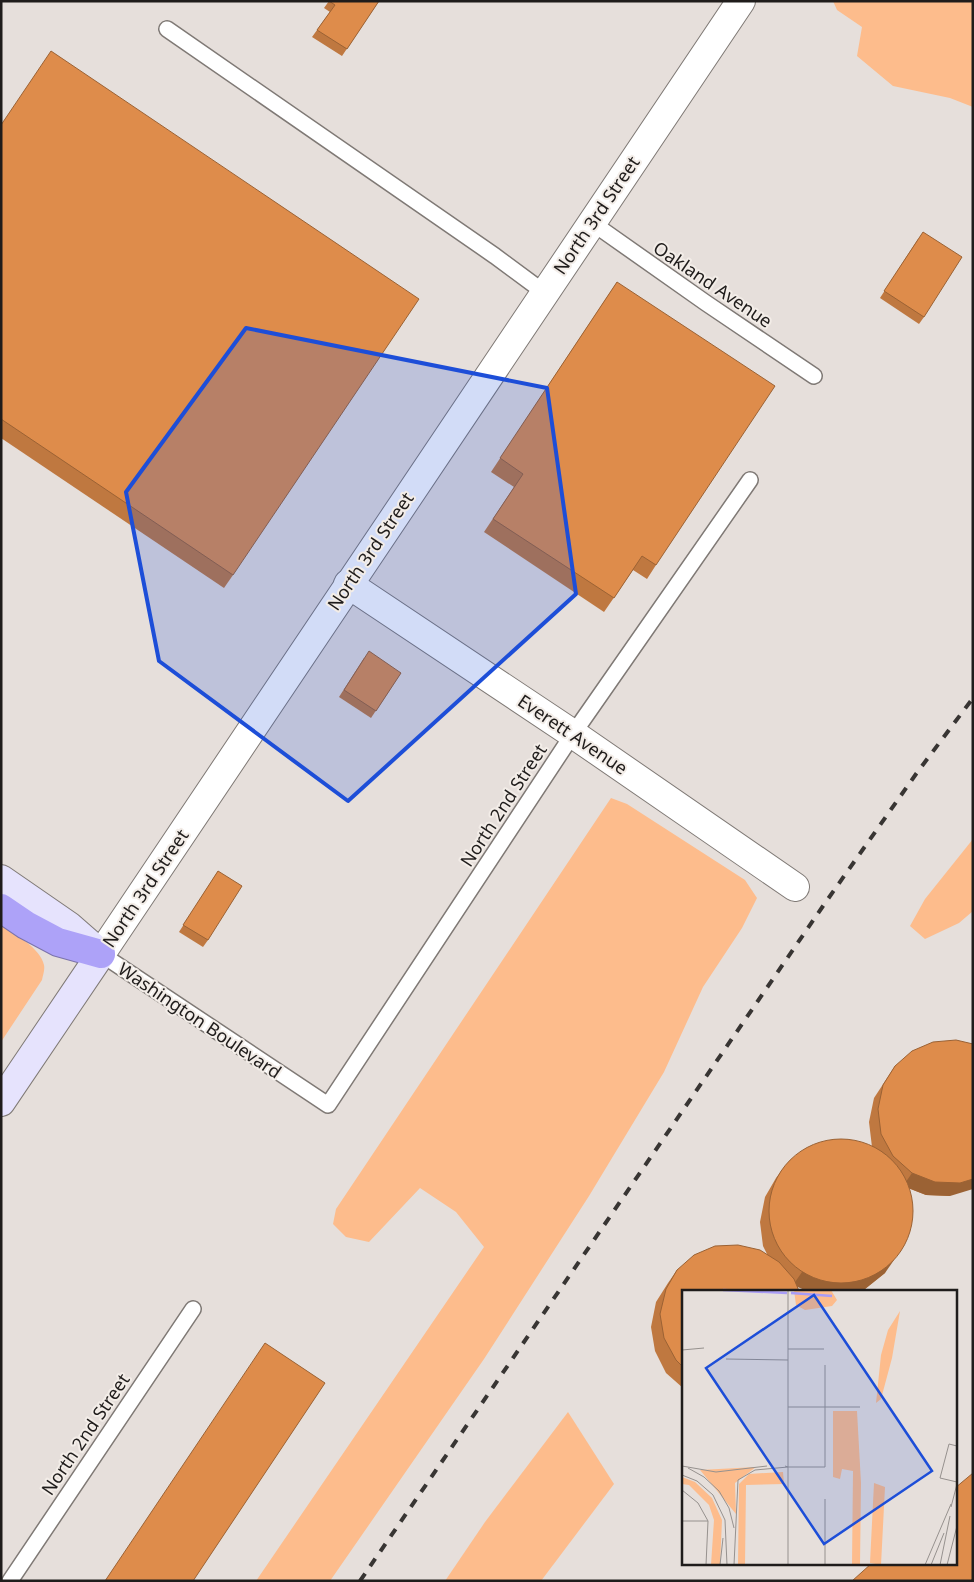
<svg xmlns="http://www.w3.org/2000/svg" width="974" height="1582" font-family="'Noto Sans',sans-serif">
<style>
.green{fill:#fdbc8c}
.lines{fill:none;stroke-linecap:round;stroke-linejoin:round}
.lane-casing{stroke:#7f7975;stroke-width:18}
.street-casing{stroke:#7f7975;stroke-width:30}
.secondary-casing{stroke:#7f7975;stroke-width:30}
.highway-casing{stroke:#7b73ab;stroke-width:30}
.lane{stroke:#fff;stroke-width:15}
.street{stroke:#fff;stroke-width:28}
.secondary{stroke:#e6e3fd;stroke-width:28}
.highway{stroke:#ada2f8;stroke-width:28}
.rail{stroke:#383533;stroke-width:4;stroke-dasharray:9 9;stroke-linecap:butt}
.wall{fill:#bf7840}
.shaded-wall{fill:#9b6234}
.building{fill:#de8c4b;stroke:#9b6234}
.marked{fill:#1d4ed8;fill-opacity:0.2;stroke:#1d4ed8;stroke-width:4;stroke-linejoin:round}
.labels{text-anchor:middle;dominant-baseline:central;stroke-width:4;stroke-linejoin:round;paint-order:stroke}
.street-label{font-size:18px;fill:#1f1c1b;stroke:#f3ede8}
.inset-river{fill:none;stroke:#a99cf6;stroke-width:2.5}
.inset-road{fill:none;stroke:#96918e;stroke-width:1}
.view{fill:#1d4ed8;fill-opacity:0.15;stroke:#1d4ed8;stroke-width:2.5}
.inset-edge{fill:none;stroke:#1f1c1b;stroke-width:2.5}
</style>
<rect width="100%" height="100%" fill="#e6dfdb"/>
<g class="green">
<path d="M833 1H973V107L950 98 893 86 857 56 862 27 837 10Z"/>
<path d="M611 798 627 804 745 880 757 898 742 928 703 987 664 1072 589 1196 484 1359 330 1581H256L484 1247 456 1212 420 1188 369 1242 346 1237 333 1224 336 1209Z"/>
<path d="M973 839V911L959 923 925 939 910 926 925 899Z"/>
<path d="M1 924C14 933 41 949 44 965 45 970 43 975 42 980L1 1042Z"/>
<path d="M568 1412 614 1484 541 1581H445L485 1522Z"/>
</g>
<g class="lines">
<defs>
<g id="lane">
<path d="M167 29 495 256 545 293"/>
<path d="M591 222 706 303 814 376"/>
<path d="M101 954 328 1105 573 734 750 480"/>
<path d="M10 1581 193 1309"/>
</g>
<g id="street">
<path d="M348 584 573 734 795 887"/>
<path d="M101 954 741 1"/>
</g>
<path id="secondary" d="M1 879 69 926 101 954 1 1102"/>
<path id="highway" d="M1 908 26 925 58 942 101 954"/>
</defs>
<use href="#lane" class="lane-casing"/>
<use href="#street" class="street-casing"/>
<use href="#secondary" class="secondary-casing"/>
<use href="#highway" class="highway-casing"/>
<use href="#lane" class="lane"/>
<use href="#street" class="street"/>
<use href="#secondary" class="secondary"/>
<use href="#highway" class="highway"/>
<path class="rail" d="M360 1581 823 906 916 774 973 698"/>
</g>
<g class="wall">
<path d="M329 1H379L342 56 312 37 330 12 324 8Z"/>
<path d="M1 125 233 575 224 588 1 438Z"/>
<path d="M918 239 924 317 919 324 880 298Z"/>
<path d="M617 282 656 565 647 579 633 570 604 612 484 532 514 487 491 472Z"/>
<path d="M364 658 401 673 371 718 339 697Z"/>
<path d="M218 871 208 940 203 947 179 932Z"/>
<path d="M895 1066 950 1196 926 1195 908 1188 885 1273 865 1289 798 1287 683 1291V1388L666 1373 655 1351 651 1327 656 1302 668 1283 677 1270 767 1254 763 1246 760 1222 765 1197 776 1178 786 1165 872 1147 869 1122 874 1098Z"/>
</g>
<g class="shaded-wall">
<path d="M912 1173 973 1179V1189L950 1196 926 1195 903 1186Z"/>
<path d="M894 1260 885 1273 865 1289 858 1291H807L793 1285 802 1272Z"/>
</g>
<g class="building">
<path d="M329 1H379L347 49 317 30 335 5Z"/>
<path d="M51 51 419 299 233 575 1 419V125Z"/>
<path d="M923 232 962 257 924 317 884 291Z"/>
<path d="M617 282 775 386 656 565 642 556 614 598 493 519 523 474 500 458Z"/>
<path d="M369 651 401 673 376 711 344 690Z"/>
<path d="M218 871 242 886 208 940 183 925Z"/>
<path d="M956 1040 973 1044V1179L960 1183 935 1182 912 1173 893 1156 881 1134 878 1109 883 1085 895 1066 912 1051 933 1042Z"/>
<circle cx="841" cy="1211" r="72"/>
<path d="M738 1245 760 1250 779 1262 794 1279 799 1291H683V1367L676 1360 664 1338 660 1314 666 1289 677 1270 694 1255 715 1246Z"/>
<path d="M265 1343 325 1383 193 1581H105Z"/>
<path d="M973 1473V1578L970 1581H852L872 1563H955V1488Z"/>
</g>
<path class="marked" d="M246 328 547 388 576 594 348 801 159 661 126 492Z"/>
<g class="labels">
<g class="street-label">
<text transform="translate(596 215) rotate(-56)">North 3rd Street</text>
<text transform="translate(713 284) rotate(34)">Oakland Avenue</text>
<text transform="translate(370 551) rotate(-56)">North 3rd Street</text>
<text transform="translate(573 734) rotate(34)">Everett Avenue</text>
<text transform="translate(503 805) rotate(-57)">North 2nd Street</text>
<text transform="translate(145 888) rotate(-56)">North 3rd Street</text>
<text transform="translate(200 1020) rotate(34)">Washington Boulevard</text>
<text transform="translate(85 1434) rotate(-56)">North 2nd Street</text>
</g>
</g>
<g transform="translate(682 1290)">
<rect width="275" height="275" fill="#e6dfdb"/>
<path d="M112 0H149L155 10 150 16 123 20 114 15ZM218 21 210 68 199 109 194 113 199 65 206 40ZM151 121H175L179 193 178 275H170L171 181 160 179 158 189 151 187ZM74 177 53 193 54 224 18 180ZM101 182 102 194 64 195 63 275H56L57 194 67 184ZM0 187 13 192 30 208 40 230 38 275H29L32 230 27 215 7 195 0 194ZM192 193 203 197 199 275 188 273Z" fill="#fdbc8c"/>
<path class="inset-river" d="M41 0 105 3M109 3 150 6"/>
<path class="inset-road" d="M106 0V177H143V75M106 59H142M0 60 22 58M44 69 106 70M106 117H178M275 156 267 154 258 188 275 192M0 176 34 182 85 176M103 176 106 177V275M6 178 22 187 37 201 47 218 52 238M0 185 15 191 31 205 43 230M0 200 16 213 26 231 24 275M143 209V275M269 217 275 194M43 230 45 275M0 231H26M38 275 41 248M52 275 56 190 73 180 106 177M243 275 269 214M249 275 262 243M258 275 268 226M265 275 275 236"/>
<path class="view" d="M132 5 250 181 142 254 24 78Z"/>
<rect width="275" height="275" class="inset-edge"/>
</g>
<rect width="974" height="1582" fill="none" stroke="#1f1c1b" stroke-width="5"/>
</svg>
